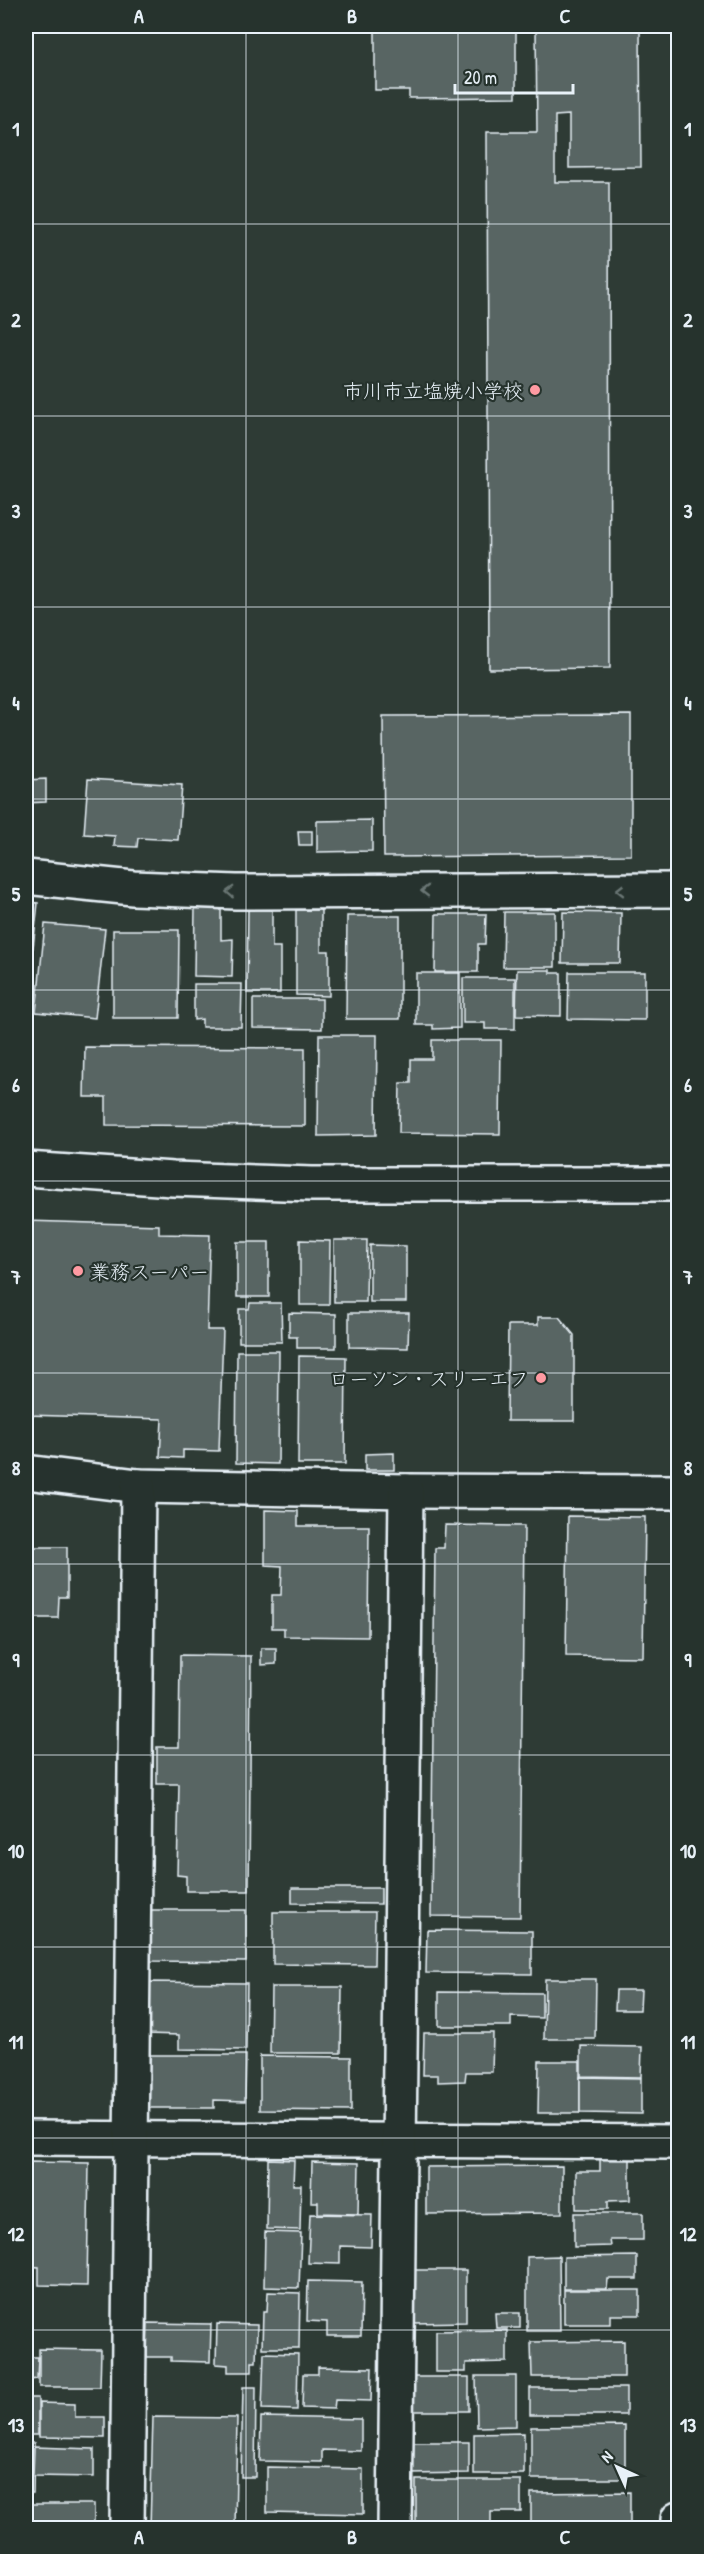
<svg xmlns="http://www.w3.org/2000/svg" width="704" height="2554" font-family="'Patrick Hand','Klee One',sans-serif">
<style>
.building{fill:#596563;stroke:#e8f1f8;stroke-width:1.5}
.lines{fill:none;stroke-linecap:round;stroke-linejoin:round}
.minor-casing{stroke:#e8f1f8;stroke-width:38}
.tertiary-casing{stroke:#e8f1f8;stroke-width:38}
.minor{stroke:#26332d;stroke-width:33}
.tertiary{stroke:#26332d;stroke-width:33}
.oneway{stroke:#6a7674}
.grid{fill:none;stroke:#e8f1f8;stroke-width:1.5;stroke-opacity:0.55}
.poi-dot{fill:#ff9aa2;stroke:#26332d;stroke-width:2}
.labels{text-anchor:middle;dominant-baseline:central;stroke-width:4.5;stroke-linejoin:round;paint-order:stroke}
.poi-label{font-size:20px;fill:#e8f1f8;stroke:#26332d;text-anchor:end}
.neatline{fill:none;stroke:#e8f1f8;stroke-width:2}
.grid-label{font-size:20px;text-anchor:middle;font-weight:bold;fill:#e8f1f8}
</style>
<rect width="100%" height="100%" fill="#2e3b35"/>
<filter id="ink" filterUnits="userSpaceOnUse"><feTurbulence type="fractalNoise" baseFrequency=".0167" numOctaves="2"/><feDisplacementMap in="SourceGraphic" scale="12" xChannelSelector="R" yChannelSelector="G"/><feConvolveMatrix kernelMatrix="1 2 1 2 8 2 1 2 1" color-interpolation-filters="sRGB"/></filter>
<g filter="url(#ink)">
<g class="building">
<path d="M375 26H516V97L409 98V90H375Z"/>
<path d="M536 26H640L641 167 569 168V115L555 116V182H609L610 668 489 669 487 132H537Z"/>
<rect x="26" y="684" width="3" height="40"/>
<path d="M631 715V855L384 857 383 716Z"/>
<path d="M46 779V802L26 803V780Z"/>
<path d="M88 779 182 785 178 840 138 838 137 847 114 846 115 836 84 834Z"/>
<path d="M372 820V851L317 852V821Z"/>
<path d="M298 831H312V845H299Z"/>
<path d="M26 902 38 903 33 948 26 947Z"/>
<path d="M195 907H221V940L233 939 232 977 194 976Z"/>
<path d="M248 909 272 910V947H280V993H247Z"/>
<path d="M296 910H321V951H329V996L296 995Z"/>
<path d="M504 912H555V967H503Z"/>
<path d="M563 912 621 913 620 963H562Z"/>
<path d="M436 914H486L485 944H478V972H435Z"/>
<path d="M347 916H400V1019H346Z"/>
<path d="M45 924 105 929 95 1018 36 1012Z"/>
<path d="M113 930H179L178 1018H113Z"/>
<path d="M517 970H550V973H561V1016L516 1015Z"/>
<path d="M26 971H31L26 1016Z"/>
<path d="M569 972H645V1020L568 1019Z"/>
<path d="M416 973H460V1028L433 1029V1025H416Z"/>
<path d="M463 978H515V1029H485V1023H463Z"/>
<path d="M194 984H242L241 1027H202V1019L194 1020Z"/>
<path d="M253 999H322V1029L253 1028Z"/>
<path d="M319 1035H377L376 1135 318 1136Z"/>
<path d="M432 1040H501L500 1134 399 1133 400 1083H411V1059H432Z"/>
<path d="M85 1047 305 1048V1126L106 1125V1097H84Z"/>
<path d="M26 1221 159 1225V1234L210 1235 207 1330H223L219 1451 183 1450V1458L160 1457 162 1419 26 1415Z"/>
<path d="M300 1240 330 1241 329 1305H300Z"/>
<path d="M334 1240H367L366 1302H334Z"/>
<rect x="237" y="1242" width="32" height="55"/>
<path d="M370 1245 406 1246V1302H370Z"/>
<path d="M250 1303H281L282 1342H239V1309H249Z"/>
<path d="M289 1313 336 1314V1348H297V1337H289Z"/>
<path d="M349 1313H409L408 1348 349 1347Z"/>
<path d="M538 1317H559L574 1335V1421H507L508 1325H538Z"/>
<path d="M237 1351H279L278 1464 236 1463Z"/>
<path d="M299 1356 346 1357 345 1464H298Z"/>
<path d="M394 1453V1470H365V1454Z"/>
<path d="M265 1510 298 1511V1526H369L368 1637 284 1636V1628H272V1595H281L282 1566 265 1565Z"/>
<path d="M568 1516 645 1517 643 1657 566 1656Z"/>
<path d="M445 1525 524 1526 520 1917 431 1916 435 1548H444Z"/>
<path d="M26 1547H67V1597H59L58 1618H26Z"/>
<path d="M261 1648H276V1664L261 1665Z"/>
<path d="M180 1655 251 1656 249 1891H186V1876L177 1875 179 1784H157V1747H179Z"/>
<path d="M292 1888H381V1904L292 1903Z"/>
<path d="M151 1910H246V1962L151 1961Z"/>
<path d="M273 1912H375L374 1965 273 1964Z"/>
<path d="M427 1930 532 1931V1974L426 1973Z"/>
<path d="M545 1979H596L595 2039H544Z"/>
<path d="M147 1982 247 1983 246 2050 179 2049V2035L147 2034Z"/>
<path d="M271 1987H342L341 2053H270Z"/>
<path d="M616 1990H641L640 2010H615Z"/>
<path d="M439 1992 542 1993V2018L511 2017V2026H439Z"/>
<path d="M424 2033H493L492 2072H466L465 2081 438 2082V2075H423Z"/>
<path d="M581 2046 642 2047 641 2077 581 2076Z"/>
<path d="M147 2055H246L245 2101 214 2100V2108H147Z"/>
<path d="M260 2056 351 2057V2111L260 2110Z"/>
<path d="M539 2061H580V2113H538Z"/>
<path d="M580 2077 641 2078V2114L580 2113Z"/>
<path d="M600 2158H630V2200L608 2201V2209H576V2171H600Z"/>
<path d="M268 2159 294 2160 293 2185H301L300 2230 267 2229Z"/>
<path d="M26 2162 89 2163 87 2286 39 2285V2267L26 2266Z"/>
<path d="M312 2162 359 2163 358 2214 318 2213V2202H311Z"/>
<path d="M562 2166V2213L426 2214V2167Z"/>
<path d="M574 2213H643V2240H610L611 2246 574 2247Z"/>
<path d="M310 2214 372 2215 371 2247 340 2246V2264L308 2263Z"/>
<path d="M265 2232 301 2233 299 2288 264 2287Z"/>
<path d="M559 2256 560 2331H527V2257Z"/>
<path d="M637 2256V2279H608L607 2289H564V2257Z"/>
<path d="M413 2270H466V2322L413 2323Z"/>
<path d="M308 2281 362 2282 361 2336H327V2322L307 2321Z"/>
<path d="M564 2290H640V2315H610V2324H564Z"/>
<path d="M268 2292 300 2293 299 2348H262L263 2312H267Z"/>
<path d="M495 2313H520V2328H496Z"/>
<path d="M148 2323 211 2324 210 2362 171 2361V2357H147Z"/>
<path d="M217 2324 257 2325 256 2362H252V2372H228V2365L216 2364Z"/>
<path d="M507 2330V2362L466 2363V2372H436V2331Z"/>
<path d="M624 2341V2377H532L531 2342Z"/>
<path d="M39 2349 101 2350 100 2387H39Z"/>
<path d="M264 2353 298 2354 297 2410 262 2409Z"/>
<path d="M26 2357H38L37 2379 30 2380V2392H26Z"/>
<path d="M318 2367 372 2368 371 2401 335 2400 334 2409 302 2408 303 2374H318Z"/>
<path d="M476 2376H516V2426L477 2427Z"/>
<path d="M413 2377H469V2411H412Z"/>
<path d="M243 2387H256L255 2477H241Z"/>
<rect x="530" y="2388" width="96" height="27"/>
<rect x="26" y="2398" width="12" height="37"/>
<path d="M39 2403 75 2404V2417H105V2438L39 2437Z"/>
<path d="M153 2417 237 2418 235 2528H150Z"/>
<path d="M261 2417 361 2419V2451L322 2450V2462L260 2461Z"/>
<path d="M625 2426V2479H531V2427Z"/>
<path d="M524 2433V2474H474V2434Z"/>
<path d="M410 2442H469V2473L410 2474Z"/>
<path d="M26 2443H34L33 2493H26Z"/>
<path d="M34 2447 94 2449V2477L33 2476Z"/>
<path d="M267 2467 363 2469V2514L267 2512Z"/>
<path d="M416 2480H521V2512H491V2528H423V2524H416Z"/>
<path d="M630 2492V2528H531V2493Z"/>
<path d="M26 2503H29L28 2528H26Z"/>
<path d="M31 2504H94V2528H30Z"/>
<path d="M257 2524 374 2526V2528H257Z"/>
</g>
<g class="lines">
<defs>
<g id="minor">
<path d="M26 877 133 888 236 892 678 890"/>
<path d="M26 1472 138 1486 406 1491 678 1492"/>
<path d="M26 2138 678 2142"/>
<path d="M127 2528 138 1486"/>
<path d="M395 2528 406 1491"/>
</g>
<g id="tertiary">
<path d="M26 1169 173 1179 312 1184H678"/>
<path d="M678 2528V2519"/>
</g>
</defs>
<use href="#minor" class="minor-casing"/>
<use href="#tertiary" class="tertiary-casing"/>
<use href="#minor" class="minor"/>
<use href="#tertiary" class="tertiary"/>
</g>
<defs><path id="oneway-chevron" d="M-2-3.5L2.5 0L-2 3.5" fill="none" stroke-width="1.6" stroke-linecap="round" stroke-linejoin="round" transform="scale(1.5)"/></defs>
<g class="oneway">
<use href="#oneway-chevron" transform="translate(620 890) rotate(180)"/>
<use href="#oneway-chevron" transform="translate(425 891) rotate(180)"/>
<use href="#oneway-chevron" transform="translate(230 892) rotate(-178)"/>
</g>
</g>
<path class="grid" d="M246 26V2528M458 26V2528M26 224H678M26 416H678M26 607H678M26 799H678M26 990H678M26 1181H678M26 1373H678M26 1564H678M26 1755H678M26 1947H678M26 2138H678M26 2330H678"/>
<g class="poi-dot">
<circle cx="535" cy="390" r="6"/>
<circle cx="78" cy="1271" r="6"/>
<circle cx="541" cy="1378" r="6"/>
</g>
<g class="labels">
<g class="poi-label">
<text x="523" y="390">市川市立塩焼小学校</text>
<text x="90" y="1271" text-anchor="start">業務スーパー</text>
<text x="529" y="1378">ローソン・スリーエフ</text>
</g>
</g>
<rect width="704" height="2554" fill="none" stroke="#26332d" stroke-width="66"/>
<g transform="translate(617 2467) rotate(315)" stroke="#26332d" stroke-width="4.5" paint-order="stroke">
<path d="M0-4.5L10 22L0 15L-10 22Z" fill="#e8f1f8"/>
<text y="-9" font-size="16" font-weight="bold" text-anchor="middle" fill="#e8f1f8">N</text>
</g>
<path d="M455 84v9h118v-9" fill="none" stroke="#e8f1f8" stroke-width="3"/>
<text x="464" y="84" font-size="18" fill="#e8f1f8" stroke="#26332d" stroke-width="4.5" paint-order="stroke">20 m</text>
<rect x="33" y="33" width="638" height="2488" class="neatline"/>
<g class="grid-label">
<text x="139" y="23">A</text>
<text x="352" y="23">B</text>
<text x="565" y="23">C</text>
<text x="16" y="136">1</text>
<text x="688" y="136">1</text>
<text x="16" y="327">2</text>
<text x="688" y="327">2</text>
<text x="16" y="518">3</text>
<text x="688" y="518">3</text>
<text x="16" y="710">4</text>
<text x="688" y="710">4</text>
<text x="16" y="901">5</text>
<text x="688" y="901">5</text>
<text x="16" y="1092">6</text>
<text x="688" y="1092">6</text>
<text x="16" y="1284">7</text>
<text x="688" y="1284">7</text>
<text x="16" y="1475">8</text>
<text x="688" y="1475">8</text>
<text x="16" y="1667">9</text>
<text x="688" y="1667">9</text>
<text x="16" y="1858">10</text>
<text x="688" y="1858">10</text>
<text x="16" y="2049">11</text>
<text x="688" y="2049">11</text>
<text x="16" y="2241">12</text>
<text x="688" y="2241">12</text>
<text x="16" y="2432">13</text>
<text x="688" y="2432">13</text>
<text x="139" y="2544">A</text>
<text x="352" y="2544">B</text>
<text x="565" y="2544">C</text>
</g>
</svg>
